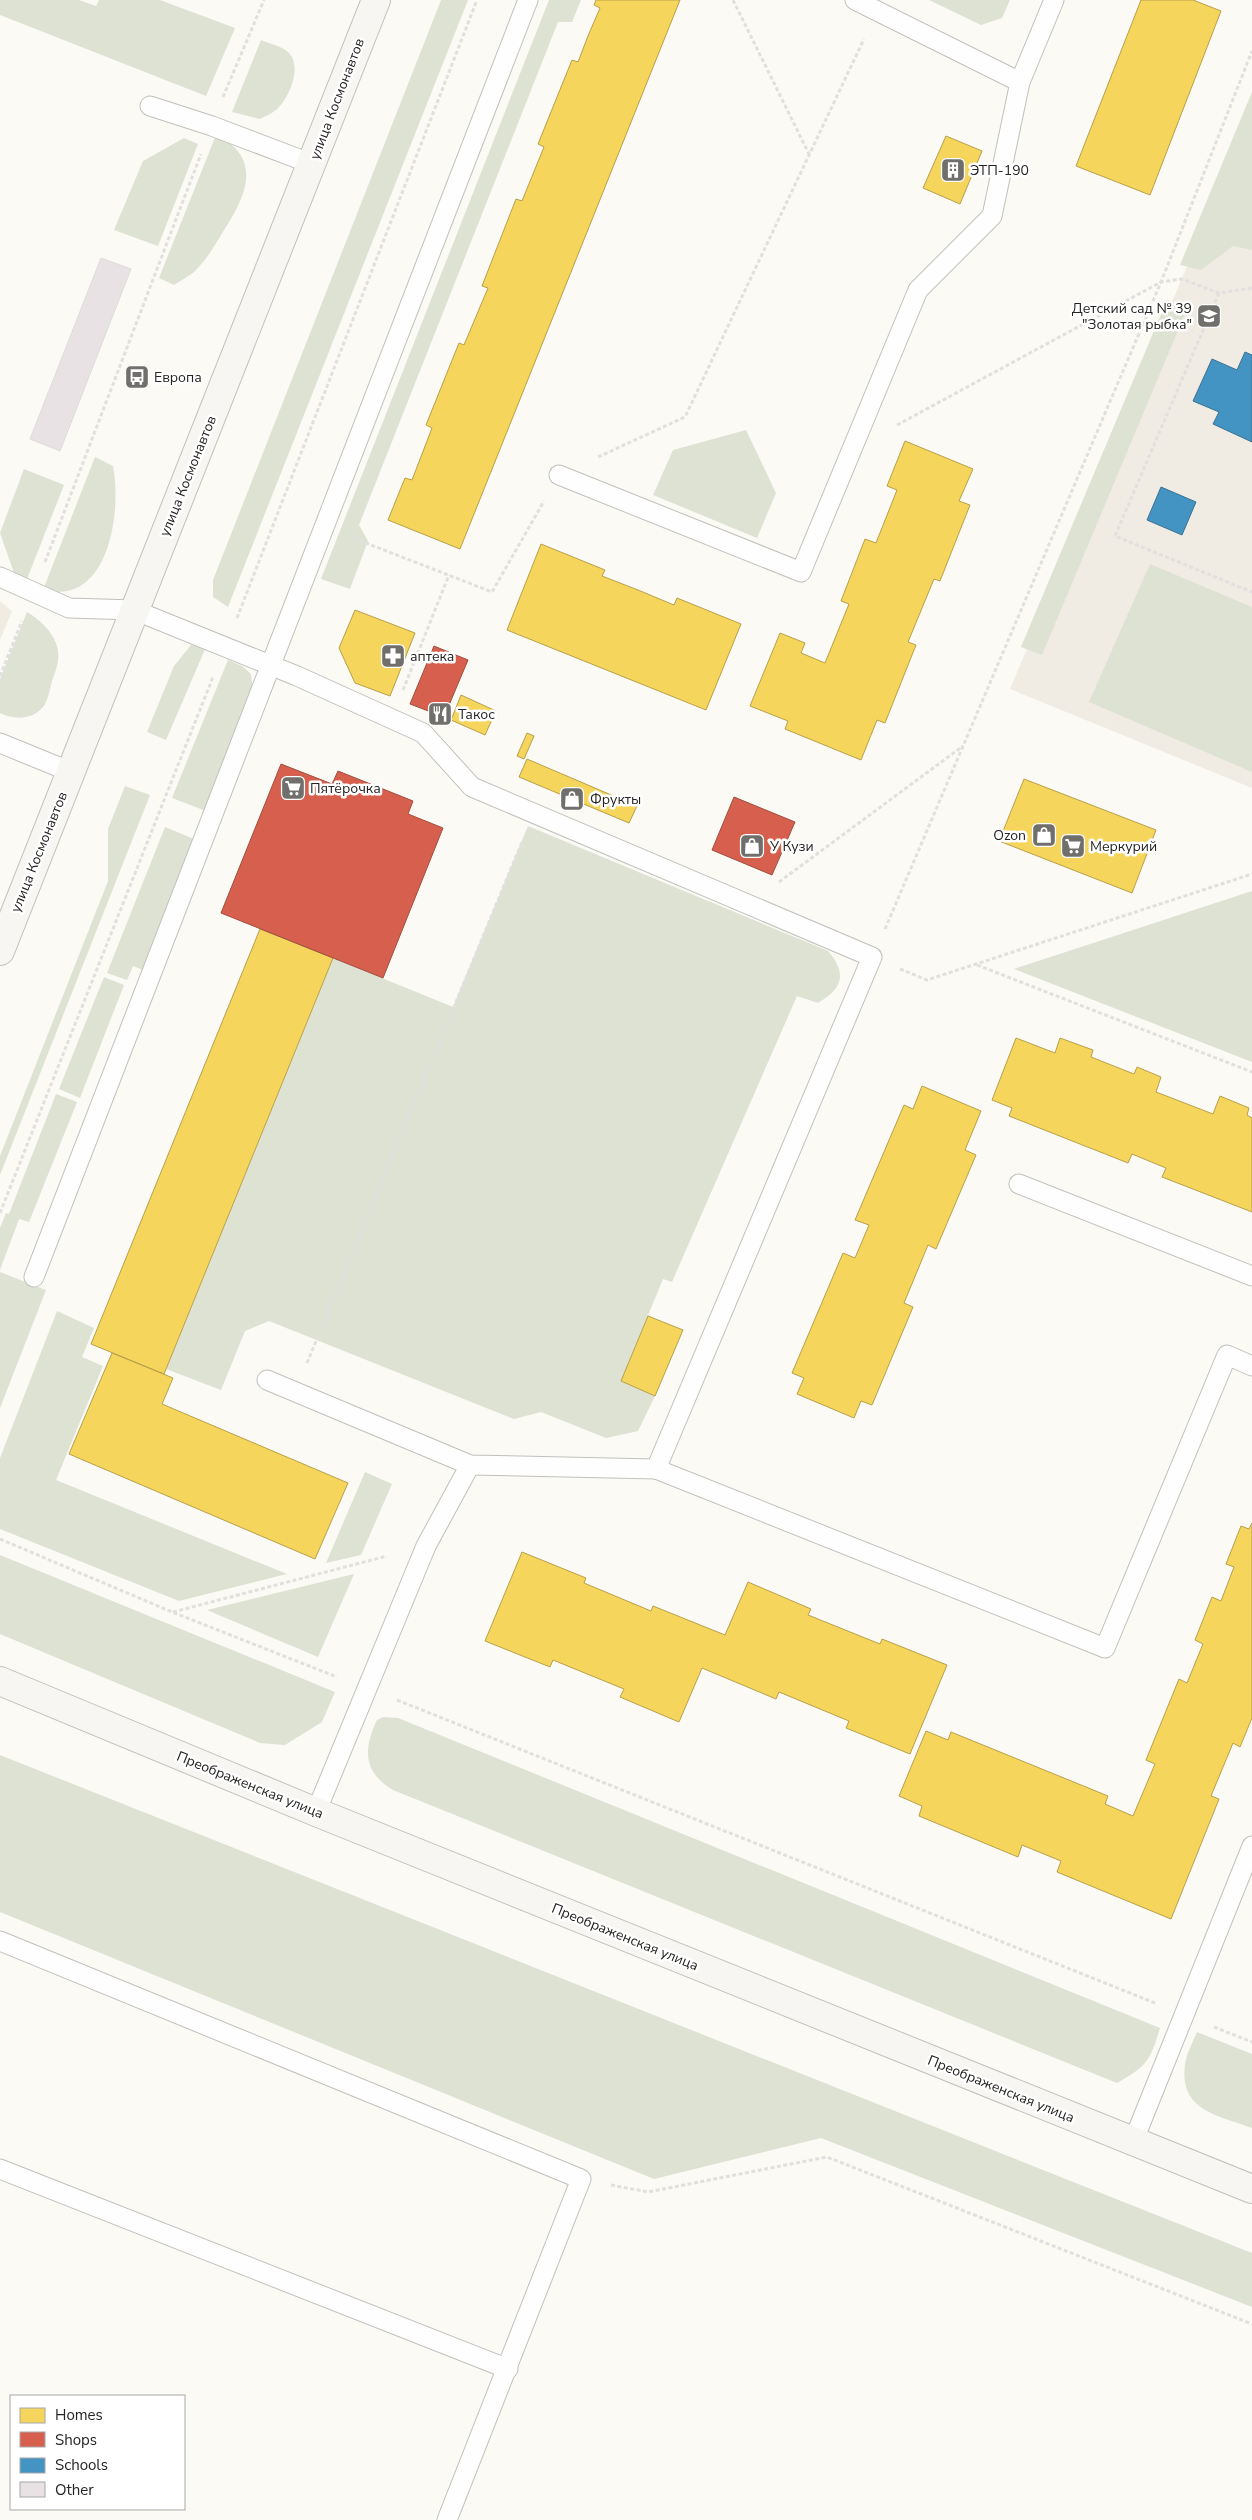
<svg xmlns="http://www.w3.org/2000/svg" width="1252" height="2520" font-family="'Nunito Sans',sans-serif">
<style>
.built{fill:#f0ece3}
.green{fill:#dee2d3}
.homes{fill:#f6d55c;stroke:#b7a04b}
.shops{fill:#d6604d;stroke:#a14e40}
.schools{fill:#4393c3;stroke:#3a7293}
.building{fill:#e8e2e4;stroke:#dedcdb}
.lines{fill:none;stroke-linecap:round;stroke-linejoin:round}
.service-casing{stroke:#c1c0bc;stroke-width:21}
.secondary-casing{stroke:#c1c0bc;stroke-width:30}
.path{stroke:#e1e0df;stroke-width:3;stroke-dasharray:4 2.5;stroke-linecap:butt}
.service{stroke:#fefefe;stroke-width:19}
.secondary{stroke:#f8f6f3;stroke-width:28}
.labels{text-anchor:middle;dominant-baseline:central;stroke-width:5;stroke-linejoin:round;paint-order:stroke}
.street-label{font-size:14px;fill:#252422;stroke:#fff}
.poi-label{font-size:14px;fill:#252422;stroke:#fff;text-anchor:start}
</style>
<rect width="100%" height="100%" fill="#fbfaf5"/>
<g class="built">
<path d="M1252 111V788L1010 689Z"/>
<path d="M0 601 12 611 0 640Z"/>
</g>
<g class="green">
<path d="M0 0H79L96 6 99 0H160L235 28 206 96 0 15Z"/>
<path d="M441 0H468L228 607 213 597V580Z"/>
<path d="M549 0H581L572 22H558L359 525 368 541 350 589 321 579Z"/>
<path d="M929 0H1010L1002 18 981 25Z"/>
<path d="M261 40C270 44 282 46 289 53 302 67 290 95 279 107 275 112 266 116 260 119L232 112Z"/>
<path d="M1252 92V250L1233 246 1201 270 1180 265Z"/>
<path d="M216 135C266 159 244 200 221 235 214 247 206 260 196 270 190 276 181 280 174 285L159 278Z"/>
<path d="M184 138 198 144 158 246 114 230 143 161Z"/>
<path d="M1167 300 1187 309 1042 655 1021 647Z"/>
<path d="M746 430 776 493 757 538 653 495 673 450Z"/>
<path d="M95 457 113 466C122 511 109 607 43 590Z"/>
<path d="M24 469 64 485 27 579 14 573 0 533Z"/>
<path d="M1150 564 1252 607V772L1089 702Z"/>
<path d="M27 612C40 620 50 629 56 643 61 657 57 667 52 681 50 688 48 701 43 707 32 720 14 720 0 713V679Z"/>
<path d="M191 645 206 647 166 740 147 732 174 666Z"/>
<path d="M228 660 242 666 251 674 253 691 206 811 172 798Z"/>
<path d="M125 786 150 795 0 1175V1156L108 881V829Z"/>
<path d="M528 826 828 951C848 974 842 989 818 1003L797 996 672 1282 663 1279 621 1381 655 1396 638 1431 606 1438 541 1412 514 1419 269 1321 245 1331 221 1390 166 1369 333 958 453 1007Z"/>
<path d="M165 827 194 839 143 970 133 966 127 980 107 973Z"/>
<path d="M1252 891V1062L1014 969Z"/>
<path d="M104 977 124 985 80 1098 59 1089Z"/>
<path d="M56 1094 77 1102 29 1222 19 1219 0 1270V1228L6 1213 9 1214Z"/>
<path d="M0 1272 46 1290 0 1408Z"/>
<path d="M57 1311 94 1328 82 1357 103 1366 56 1480 287 1574 179 1601 0 1529V1458Z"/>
<path d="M365 1472 392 1484 361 1555 326 1563Z"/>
<path d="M0 1555 335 1692 322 1722 285 1745 260 1743 0 1634Z"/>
<path d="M354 1574 318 1657 207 1610Z"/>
<path d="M383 1717 398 1718 1160 2028C1150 2061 1147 2066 1117 2083L393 1790C363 1772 363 1749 377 1720Z"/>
<path d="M0 1755 1252 2253V2307L821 2138 654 2179 0 1912Z"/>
<path d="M1197 2032 1252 2054V2128C1218 2115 1179 2111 1185 2065 1186 2054 1193 2042 1197 2032Z"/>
</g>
<g class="homes">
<path d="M596 0H680L460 549 388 520 405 478 412 480 432 428 426 425 459 343 464 345 488 288 482 286 516 199 522 201 544 147 538 144 572 60 578 62 588 36 600 8 594 5Z"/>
<path d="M1141 0H1193L1221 11 1150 195 1076 166Z"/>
<path d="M946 136 982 151 960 204 923 188Z"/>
<path d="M905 441 973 469 959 501 970 505 940 581 934 579 908 642 916 645 885 723 877 720 861 760 785 729 788 721 750 706 780 633 805 643 801 653 825 663 849 604 841 601 865 539 876 543 897 490 887 486Z"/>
<path d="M541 544 605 570 602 576 638 590 674 605 677 598 741 624 706 710 507 630Z"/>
<path d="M355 610 415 633 390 696 355 683 339 648Z"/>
<path d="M461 695 496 711 485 735 451 720Z"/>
<path d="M527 733 534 736 524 759 517 756Z"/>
<path d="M527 759 637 806 629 823 519 777Z"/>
<path d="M1024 779 1156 830 1132 893 999 841Z"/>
<path d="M260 929 333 958 164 1374 91 1344Z"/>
<path d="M1016 1038 1055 1053 1060 1038 1093 1050 1091 1057 1134 1074 1137 1067 1161 1077 1156 1092 1213 1114 1220 1096 1249 1108 1247 1115 1252 1118V1212L1162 1177 1166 1168 1132 1154 1128 1163 1009 1116 1012 1108 992 1100Z"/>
<path d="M922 1086 981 1111 965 1150 976 1155 936 1249 928 1245 904 1303 913 1307 872 1405 861 1401 854 1418 797 1394 804 1378 792 1373 843 1253 855 1258 869 1225 855 1220 904 1105 913 1109Z"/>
<path d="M648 1316 683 1330 655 1396 621 1381Z"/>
<path d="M112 1353 173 1378 162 1404 348 1483 315 1559 69 1454Z"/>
<path d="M1252 1523V1718L1240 1747 1233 1743 1211 1796 1219 1799 1171 1919 1057 1872 1061 1861 1022 1845 1018 1857 919 1816 922 1806 899 1796 926 1731 948 1740 951 1732 1108 1796 1105 1804 1133 1816 1155 1764 1146 1760 1179 1679 1187 1683 1203 1644 1195 1640 1212 1597 1221 1601 1234 1567 1226 1564 1241 1526 1249 1529Z"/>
<path d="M522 1552 586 1578 584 1583 651 1611 653 1606 725 1635 748 1582 811 1609 808 1615 880 1644 882 1639 947 1665 910 1754 846 1728 849 1721 779 1692 776 1699 702 1668 679 1722 620 1697 624 1689 553 1660 550 1667 485 1641Z"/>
</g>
<g class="shops">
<path d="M434 646 468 660 444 717 410 704Z"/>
<path d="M281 764 332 784 338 771 413 801 408 814 443 828 383 978 221 913Z"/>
<path d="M734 797 795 822 772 875 712 850Z"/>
</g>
<g class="schools">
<path d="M1245 352 1252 355V442L1213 424 1219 412 1193 401 1212 359 1237 370Z"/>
<path d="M1161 487 1196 502 1182 535 1147 520Z"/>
</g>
<path class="building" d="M101 258 131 269 60 451 30 439Z"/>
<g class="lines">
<defs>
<g id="service">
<path d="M1020 82 1054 0"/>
<path d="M150 106 212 126 312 164"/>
<path d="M559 475 801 572 918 290 992 216 1020 82 855 0"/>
<path d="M0 577 69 608 134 610 297 676 423 733 472 787 872 957 656 1469 470 1465 267 1380"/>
<path d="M0 743 71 772"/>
<path d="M1019 1184 1252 1276"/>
<path d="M34 1277 528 0"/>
<path d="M656 1469 1105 1648 1227 1355 1252 1366"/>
<path d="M316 1812 426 1546 470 1465"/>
<path d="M0 1941 581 2179 447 2520"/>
<path d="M1133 2142 1252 1846"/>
<path d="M0 2169 508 2369"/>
</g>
<g id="secondary">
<path d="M0 951 376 0"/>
<path d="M0 1681 316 1812 1252 2189"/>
</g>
</defs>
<use href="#service" class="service-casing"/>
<use href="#secondary" class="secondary-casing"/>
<g class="path">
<path d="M733 0 809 154"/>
<path d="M223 97 264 0"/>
<path d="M1219 293 1115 536 1252 592"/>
<path d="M897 425 1161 282 1182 279 1219 293 1252 288"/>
<path d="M598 457 685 417 864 39"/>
<path d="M353 538 492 592 544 501"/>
<path d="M45 562 201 154"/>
<path d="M237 618 477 0"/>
<path d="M0 676 22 621"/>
<path d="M403 690 449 575"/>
<path d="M779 882 963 746"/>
<path d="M885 929 1161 282 1252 51"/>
<path d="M977 965 1252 1072"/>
<path d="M900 969 927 980 1252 874"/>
<path d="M0 1213 213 677"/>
<path d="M307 1363 522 842"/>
<path d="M0 1539 172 1612 337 1677"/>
<path d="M173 1612 387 1556"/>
<path d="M397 1700 1155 2003"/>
<path d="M1214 2027 1252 2042"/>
<path d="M611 2185 648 2192 827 2157 1252 2324"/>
</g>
<use href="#service" class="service"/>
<use href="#secondary" class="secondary"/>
</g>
<defs>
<symbol id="building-square" viewBox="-11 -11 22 22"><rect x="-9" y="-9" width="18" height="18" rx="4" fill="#706f6c" stroke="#fff"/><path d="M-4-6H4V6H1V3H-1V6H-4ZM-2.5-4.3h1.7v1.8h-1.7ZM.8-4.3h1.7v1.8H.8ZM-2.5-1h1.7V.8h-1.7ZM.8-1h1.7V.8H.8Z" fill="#fff"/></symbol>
<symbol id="school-square" viewBox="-11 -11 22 22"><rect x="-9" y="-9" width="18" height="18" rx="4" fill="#706f6c" stroke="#fff"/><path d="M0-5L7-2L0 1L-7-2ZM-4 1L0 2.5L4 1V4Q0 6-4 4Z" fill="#fff"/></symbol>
<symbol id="bus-square" viewBox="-11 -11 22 22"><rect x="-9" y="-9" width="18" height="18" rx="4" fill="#706f6c" stroke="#fff"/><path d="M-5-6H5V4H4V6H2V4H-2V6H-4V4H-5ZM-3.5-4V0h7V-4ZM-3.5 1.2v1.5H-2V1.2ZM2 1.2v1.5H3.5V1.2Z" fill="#fff"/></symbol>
<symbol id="pharmacy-square" viewBox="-11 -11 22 22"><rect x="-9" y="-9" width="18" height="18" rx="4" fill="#706f6c" stroke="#fff"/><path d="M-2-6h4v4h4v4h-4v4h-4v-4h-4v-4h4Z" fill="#fff"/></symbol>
<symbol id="restaurant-square" viewBox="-11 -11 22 22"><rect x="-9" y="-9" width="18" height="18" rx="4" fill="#706f6c" stroke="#fff"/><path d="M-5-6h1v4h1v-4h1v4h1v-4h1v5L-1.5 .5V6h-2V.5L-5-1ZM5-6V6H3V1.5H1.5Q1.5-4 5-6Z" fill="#fff"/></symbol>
<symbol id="supermarket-square" viewBox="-11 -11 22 22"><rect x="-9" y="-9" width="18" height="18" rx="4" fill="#706f6c" stroke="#fff"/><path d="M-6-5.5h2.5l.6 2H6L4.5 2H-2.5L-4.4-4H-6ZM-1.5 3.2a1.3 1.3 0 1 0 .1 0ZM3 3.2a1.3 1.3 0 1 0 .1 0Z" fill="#fff"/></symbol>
<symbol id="shop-square" viewBox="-11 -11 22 22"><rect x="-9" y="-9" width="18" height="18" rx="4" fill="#706f6c" stroke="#fff"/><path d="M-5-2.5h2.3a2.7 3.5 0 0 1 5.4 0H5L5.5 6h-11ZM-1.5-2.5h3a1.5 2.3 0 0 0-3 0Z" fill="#fff"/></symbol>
</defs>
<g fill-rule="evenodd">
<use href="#building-square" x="939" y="156" width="28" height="28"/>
<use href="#school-square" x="1195" y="302" width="28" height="28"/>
<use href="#bus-square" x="123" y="363" width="28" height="28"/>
<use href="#pharmacy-square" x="379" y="642" width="28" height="28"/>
<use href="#restaurant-square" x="426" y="700" width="28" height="28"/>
<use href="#supermarket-square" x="279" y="774" width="28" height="28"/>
<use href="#shop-square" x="558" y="785" width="28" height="28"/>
<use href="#shop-square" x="1030" y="821" width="28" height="28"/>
<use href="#shop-square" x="738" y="832" width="28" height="28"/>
<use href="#supermarket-square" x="1059" y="832" width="28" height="28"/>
</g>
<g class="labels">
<g class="street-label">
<text transform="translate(337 99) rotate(-69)">улица Космонавтов</text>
<text transform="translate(188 476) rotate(-68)">улица Космонавтов</text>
<text transform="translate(39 852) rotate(-68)">улица Космонавтов</text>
<text transform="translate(250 1785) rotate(22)">Преображенская улица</text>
<text transform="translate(625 1937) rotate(22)">Преображенская улица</text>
<text transform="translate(1001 2089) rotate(22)">Преображенская улица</text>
</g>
<g class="poi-label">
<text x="970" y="170">ЭТП-190</text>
<text x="1192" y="308" text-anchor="end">Детский сад № 39<tspan x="1192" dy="16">"Золотая рыбка"</tspan></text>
<text x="154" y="377">Европа</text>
<text x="410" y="656">аптека</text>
<text x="458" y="714">Такос</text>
<text x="310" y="788">Пятёрочка</text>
<text x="590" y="799">Фрукты</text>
<text x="1026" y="835" text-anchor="end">Ozon</text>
<text x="770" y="846">У Кузи</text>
<text x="1090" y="846">Меркурий</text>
</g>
</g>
<rect x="10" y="2395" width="175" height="115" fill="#ffffff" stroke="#a8a7a7"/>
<rect x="20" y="2408" width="25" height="15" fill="#f6d55c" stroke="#a8a7a7"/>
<text x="55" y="2420" font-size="15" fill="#252422">Homes</text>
<rect x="20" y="2432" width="25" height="15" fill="#d6604d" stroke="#a8a7a7"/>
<text x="55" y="2445" font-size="15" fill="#252422">Shops</text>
<rect x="20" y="2458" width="25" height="15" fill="#4393c3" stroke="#a8a7a7"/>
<text x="55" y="2470" font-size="15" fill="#252422">Schools</text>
<rect x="20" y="2482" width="25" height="15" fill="#e8e2e4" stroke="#a8a7a7"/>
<text x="55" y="2495" font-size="15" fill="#252422">Other</text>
</svg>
